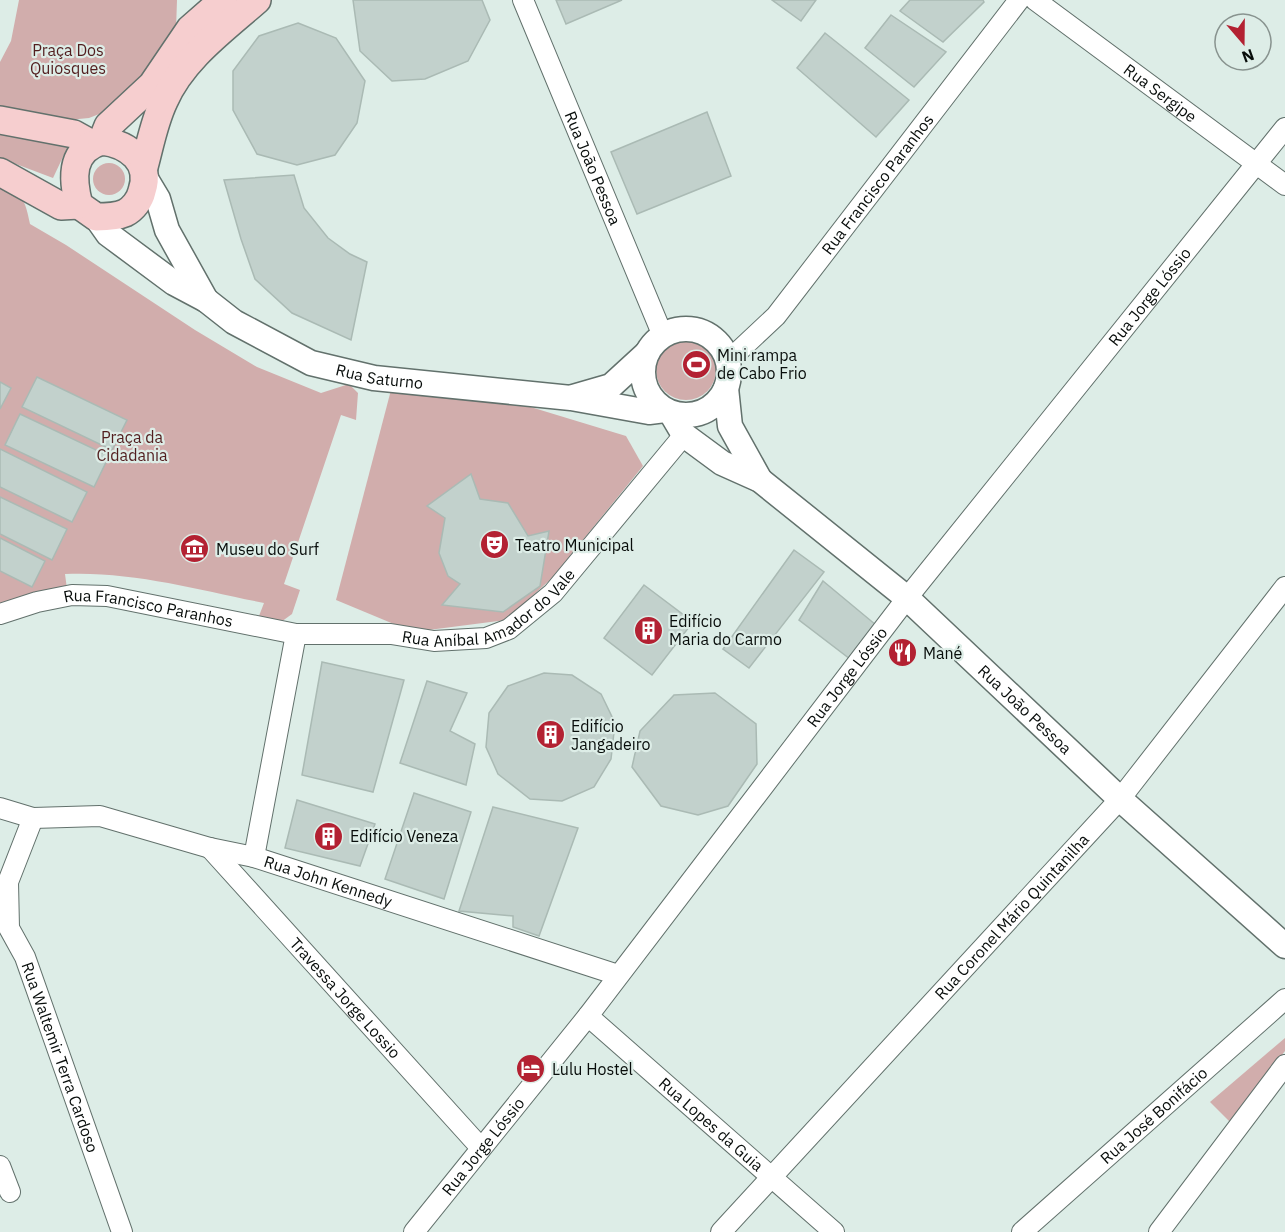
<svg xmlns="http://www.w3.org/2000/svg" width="1285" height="1232" font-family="'IBM Plex Sans',sans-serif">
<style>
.green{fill:#d1adac}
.building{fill:#c2d1cc;stroke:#aabab4;stroke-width:1.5}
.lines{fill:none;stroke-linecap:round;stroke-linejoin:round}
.minor-casing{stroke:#62716c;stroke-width:22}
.tertiary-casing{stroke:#62716c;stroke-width:27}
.secondary-casing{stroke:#62716c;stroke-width:30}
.minor{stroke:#fff;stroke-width:20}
.tertiary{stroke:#fff;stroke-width:24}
.secondary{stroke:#f6cecf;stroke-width:27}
.labels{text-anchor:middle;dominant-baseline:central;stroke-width:4.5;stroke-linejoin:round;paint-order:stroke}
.park-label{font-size:16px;fill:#521e1f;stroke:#ddede7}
.street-label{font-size:16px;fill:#080d0b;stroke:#ddede7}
.poi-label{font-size:16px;fill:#080d0b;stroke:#ddede7;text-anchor:start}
</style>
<rect width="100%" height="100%" fill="#ddede7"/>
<g class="green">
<path d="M19 0H177L176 30 155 55 143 78 112 109 89 118 68 120 0 109V62L11 41Z"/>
<path d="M0 134 70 142 53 178 0 158Z"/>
<circle cx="109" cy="179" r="16"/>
<path d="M0 183C23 195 25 199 30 224L66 245 195 330 257 367 321 393 349 384 358 393 356 420 341 415 284 584 300 590 292 614 281 622 259 616 264 603C199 590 132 571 65 574L67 589 0 607Z"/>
<circle cx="686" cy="370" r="30"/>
<path d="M391 390 524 405 626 436 643 466 552 578 506 620 413 632 336 600Z"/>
<path d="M1285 1038V1051L1230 1122 1210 1102Z"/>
</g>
<g class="building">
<path d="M482 0 490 20 468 61 425 79 392 81 360 51 353 0Z"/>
<path d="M556 0H622L566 24Z"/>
<path d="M772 0H816L801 21Z"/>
<path d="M910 0H983L984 2 943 42 900 11Z"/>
<path d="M891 15 946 52 914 87 865 48Z"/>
<path d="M298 23 336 38 365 81 357 123 335 155 297 165 257 154 233 110V71L259 36Z"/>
<path d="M825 33 909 100 876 137 797 68Z"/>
<path d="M707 112 731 176 637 214 611 152Z"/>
<path d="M294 175 304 208 328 238 350 254 367 262 351 340 292 313 255 279 241 239 224 180Z"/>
<path d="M37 377 127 420 112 450 22 407Z"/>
<path d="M0 382 11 388 0 409Z"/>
<path d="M20 414 109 456 94 487 5 445Z"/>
<path d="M0 449 87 492 72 522 0 487Z"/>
<path d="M471 474 480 499 508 503 528 536 549 531 540 586 503 612 442 605 460 584 448 576 439 553 445 518 427 506Z"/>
<path d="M0 497 67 529 52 560 0 534Z"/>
<path d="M0 538 45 561 32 587 0 571Z"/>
<path d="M794 550 824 572 749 668 723 649Z"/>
<path d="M823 581 876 625 850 659 799 620Z"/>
<path d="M644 585 693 622 652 675 604 638Z"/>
<path d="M322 662 404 680 373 792 302 775Z"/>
<path d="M544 673 572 675 601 694 615 723 611 759 594 787 562 801 530 799 498 774 486 747 489 713 508 686Z"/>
<path d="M427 681 467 693 450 731 475 744 466 785 400 763Z"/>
<path d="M715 693 756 724 757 764 728 806 698 815 661 806 632 767 640 731 674 695Z"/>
<path d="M414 793 471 812 444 899 385 879Z"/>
<path d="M297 800 375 824 360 866 285 848Z"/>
<path d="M493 807 578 828 539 936 513 927V916L459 911Z"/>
</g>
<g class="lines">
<defs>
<g id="minor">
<path id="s1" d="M523 0 663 336"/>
<path id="s2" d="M1035 0 1285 185"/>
<path id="s3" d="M728 361 776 316 1019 0"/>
<path id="s4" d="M0 614 37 602 72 595 107 596 296 634H391L434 641 486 638 509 629 553 593 684 435"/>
<path id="s5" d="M0 808 33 818 100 816 210 848 254 857 618 975"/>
<path id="s6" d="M33 818 8 882 9 928 25 957 122 1232"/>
<path id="s7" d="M210 848 481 1148"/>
<path d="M254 857 296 634"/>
<path id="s8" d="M588 1016 834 1232"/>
<path d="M0 1166 10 1192"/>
<path id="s9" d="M414 1232 588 1016 907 598 1285 128"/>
<path id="s10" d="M721 1232 1120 799 1285 587"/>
<path id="s11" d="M1022 1232 1285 999"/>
<path d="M1159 1232 1285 1065"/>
</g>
<g id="tertiary">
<path d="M146 179 158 199 167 230 206 300"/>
<path id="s12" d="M96 217 108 234 174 283 206 300 234 322 311 363 374 378 571 398 649 412 665 410"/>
<circle cx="686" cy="372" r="43"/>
<path d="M726 388 730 426 760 480"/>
<path d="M573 397 611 386 647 353"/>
<path id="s13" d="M671 413 684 435 722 463 760 480 907 598 1120 799 1285 946"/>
</g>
<g id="secondary">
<path d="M0 120 74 134 92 144"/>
<path d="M102 141C128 144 152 162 142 191 140 200 133 209 125 213 116 217 105 217 96 217L79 205C72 179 70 150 102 141Z"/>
<path d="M102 141 108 126 152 85 190 29 223 0"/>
<path d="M144 167C150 145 154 122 164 101 182 59 224 29 257 0"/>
<path d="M0 172 61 206 79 205"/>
</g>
</defs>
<use href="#minor" class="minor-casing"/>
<use href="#tertiary" class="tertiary-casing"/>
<use href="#secondary" class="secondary-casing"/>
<use href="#minor" class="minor"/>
<use href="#tertiary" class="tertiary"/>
<use href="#secondary" class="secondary"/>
</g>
<defs>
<symbol id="stadium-disc" viewBox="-11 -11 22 22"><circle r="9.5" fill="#b32132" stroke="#ddede7"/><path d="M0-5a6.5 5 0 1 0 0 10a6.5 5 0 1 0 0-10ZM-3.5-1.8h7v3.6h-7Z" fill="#fff"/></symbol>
<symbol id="theatre-disc" viewBox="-11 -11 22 22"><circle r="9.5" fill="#b32132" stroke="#ddede7"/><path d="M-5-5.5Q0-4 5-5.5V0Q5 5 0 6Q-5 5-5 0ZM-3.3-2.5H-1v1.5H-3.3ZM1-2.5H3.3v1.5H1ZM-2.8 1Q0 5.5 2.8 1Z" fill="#fff"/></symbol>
<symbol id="museum-disc" viewBox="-11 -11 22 22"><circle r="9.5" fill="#b32132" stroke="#ddede7"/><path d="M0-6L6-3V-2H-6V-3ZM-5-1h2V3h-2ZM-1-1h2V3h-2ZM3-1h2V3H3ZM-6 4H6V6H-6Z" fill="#fff"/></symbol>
<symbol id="building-disc" viewBox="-11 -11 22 22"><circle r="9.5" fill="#b32132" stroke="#ddede7"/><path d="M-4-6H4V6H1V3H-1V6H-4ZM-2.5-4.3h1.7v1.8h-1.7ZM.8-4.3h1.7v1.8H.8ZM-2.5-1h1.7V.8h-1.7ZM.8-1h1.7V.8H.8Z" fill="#fff"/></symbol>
<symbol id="restaurant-disc" viewBox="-11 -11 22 22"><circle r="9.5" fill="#b32132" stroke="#ddede7"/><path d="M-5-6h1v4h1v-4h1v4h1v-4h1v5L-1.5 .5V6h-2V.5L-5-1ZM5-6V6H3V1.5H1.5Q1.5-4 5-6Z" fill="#fff"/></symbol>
<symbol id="hotel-disc" viewBox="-11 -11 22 22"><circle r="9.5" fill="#b32132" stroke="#ddede7"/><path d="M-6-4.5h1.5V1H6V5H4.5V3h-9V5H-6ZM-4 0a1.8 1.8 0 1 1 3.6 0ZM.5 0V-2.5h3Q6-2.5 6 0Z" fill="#fff"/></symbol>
</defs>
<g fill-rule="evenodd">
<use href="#stadium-disc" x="680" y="348" width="33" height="33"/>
<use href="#theatre-disc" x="478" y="528" width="33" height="33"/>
<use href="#museum-disc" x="178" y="532" width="33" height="33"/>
<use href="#building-disc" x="632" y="614" width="33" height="33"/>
<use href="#restaurant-disc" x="886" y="636" width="33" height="33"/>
<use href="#building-disc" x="534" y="718" width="33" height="33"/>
<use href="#building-disc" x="312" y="820" width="33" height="33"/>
<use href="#hotel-disc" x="514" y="1052" width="33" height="33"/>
</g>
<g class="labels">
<g class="park-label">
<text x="68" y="50">Praça Dos<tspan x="68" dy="18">Quiosques</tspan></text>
<text x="132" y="437">Praça da<tspan x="132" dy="18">Cidadania</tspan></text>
</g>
<g class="street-label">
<text stroke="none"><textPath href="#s2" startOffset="156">Rua Sergipe</textPath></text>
<text stroke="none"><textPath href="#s1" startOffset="182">Rua João Pessoa</textPath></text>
<text stroke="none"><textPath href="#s3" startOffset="232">Rua Francisco Paranhos</textPath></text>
<text stroke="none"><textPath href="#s9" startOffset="1190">Rua Jorge Lóssio</textPath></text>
<text stroke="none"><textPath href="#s12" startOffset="332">Rua Saturno</textPath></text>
<text stroke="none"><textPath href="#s4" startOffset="506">Rua Aníbal Amador do Vale</textPath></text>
<text stroke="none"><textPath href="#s4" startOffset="152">Rua Francisco Paranhos</textPath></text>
<text stroke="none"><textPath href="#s9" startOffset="704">Rua Jorge Lóssio</textPath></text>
<text stroke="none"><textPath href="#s13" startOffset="465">Rua João Pessoa</textPath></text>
<text stroke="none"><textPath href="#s5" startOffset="339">Rua John Kennedy</textPath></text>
<text stroke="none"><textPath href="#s10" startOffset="429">Rua Coronel Mário Quintanilha</textPath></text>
<text stroke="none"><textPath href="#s7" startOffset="202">Travessa Jorge Lossio</textPath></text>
<text stroke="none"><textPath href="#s6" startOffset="254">Rua Waltemir Terra Cardoso</textPath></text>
<text stroke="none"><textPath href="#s11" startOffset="176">Rua José Bonifácio</textPath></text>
<text stroke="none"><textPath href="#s8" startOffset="164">Rua Lopes da Guia</textPath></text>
<text stroke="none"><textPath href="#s9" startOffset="110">Rua Jorge Lóssio</textPath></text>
</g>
<g class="poi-label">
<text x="717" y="355">Mini rampa<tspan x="717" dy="18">de Cabo Frio</tspan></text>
<text x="515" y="545">Teatro Municipal</text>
<text x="216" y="549">Museu do Surf</text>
<text x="669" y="621">Edifício<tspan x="669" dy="18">Maria do Carmo</tspan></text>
<text x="923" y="653">Mané</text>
<text x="571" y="726">Edifício<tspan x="571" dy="18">Jangadeiro</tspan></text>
<text x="350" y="836">Edifício Veneza</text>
<text x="552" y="1069">Lulu Hostel</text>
</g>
</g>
<g transform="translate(1243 42) rotate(160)"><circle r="28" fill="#ddede7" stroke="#88938f" stroke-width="1.5"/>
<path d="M0-4.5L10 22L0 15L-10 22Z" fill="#b32132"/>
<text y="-9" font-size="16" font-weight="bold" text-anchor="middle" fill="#080d0b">N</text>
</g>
</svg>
